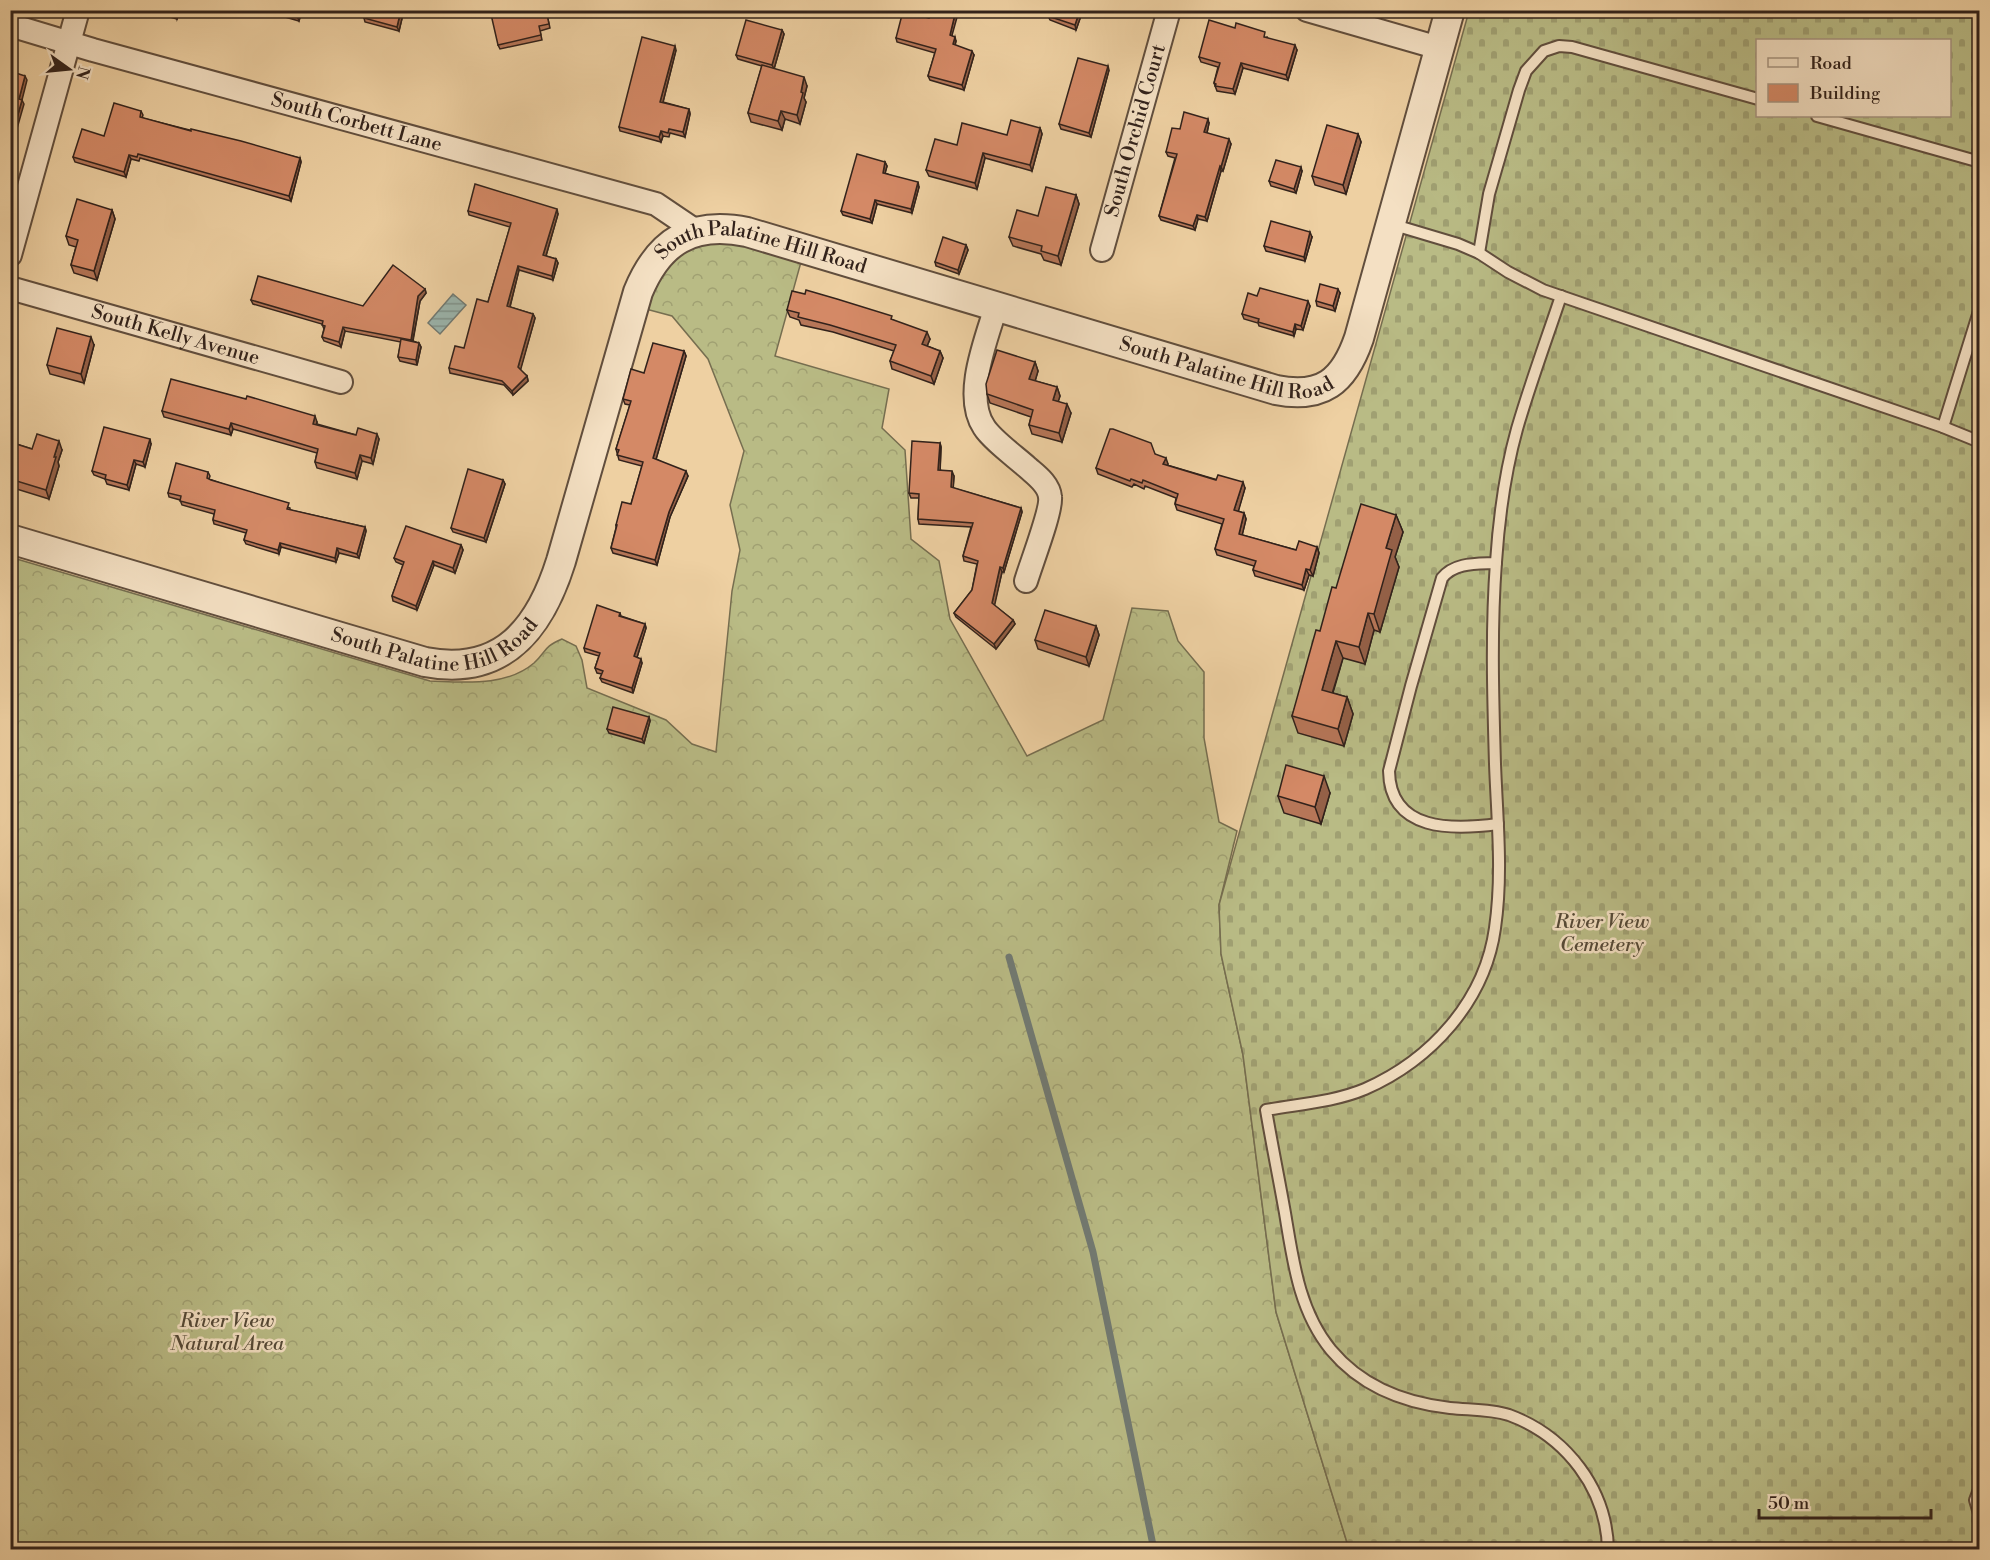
<svg xmlns="http://www.w3.org/2000/svg" width="1990" height="1560" font-family="'Libre Bodoni',serif">
<style>
.forest{fill:url(#forest-crowns);stroke:#766e50;stroke-width:1.5}
.cemetery{fill:url(#cemetery-stones);stroke:#766e50;stroke-width:1.5;fill-rule:evenodd}
.water{fill:url(#water-rules);stroke:#717a73;stroke-width:1.5}
.lines{fill:none;stroke-linecap:round;stroke-linejoin:round}
.stream{stroke:#717a73;stroke-width:7}
.service-casing{stroke:#614e3d;stroke-width:14}
.minor-casing{stroke:#614e3d;stroke-width:26}
.tertiary-casing{stroke:#614e3d;stroke-width:32}
.service{stroke:#f4e0c3;stroke-width:10}
.minor{stroke:#f4e0c3;stroke-width:22}
.tertiary{stroke:#f4e0c3;stroke-width:28}
.wall{fill:#b67658;stroke:#32221b;stroke-width:1.5}
.shaded-wall{fill:#946047;stroke:#32221b;stroke-width:1.5}
.building{fill:#d48966;stroke:#32221b;stroke-width:1.5}
.labels{text-anchor:middle;dominant-baseline:central;stroke-width:5;stroke-linejoin:round;paint-order:stroke}
.street-label{font-size:20px;fill:#32221b;stroke:#f4e0c3}
.park-label{font-size:20px;font-style:italic;fill:#544836;stroke:#f4e0c3}
</style>
<defs>
<pattern id="forest-crowns" width="20" height="18" patternUnits="userSpaceOnUse" patternTransform="scale(1.5)"><rect width="20" height="18" fill="#b9bb85"/><path d="M2 6a3 3 0 1 1 6 0M12 15a3 3 0 1 1 6 0" fill="none" stroke="#a0a072"/></pattern>
<pattern id="cemetery-stones" width="16" height="16" patternUnits="userSpaceOnUse" patternTransform="scale(1.5)"><rect width="16" height="16" fill="#b9bb85"/><path d="M2 7V4a2 2 0 0 1 4 0v3zM10 15v-3a2 2 0 0 1 4 0v3z" fill="#a0a072"/></pattern>
<pattern id="water-rules" width="6" height="5" patternUnits="userSpaceOnUse" patternTransform="scale(1.5)"><rect width="6" height="5" fill="#9bb5ad"/><path d="M0 2.5h6" fill="none" stroke="#7f938c"/></pattern>
</defs>
<rect width="100%" height="100%" fill="#eed0a2"/>
<filter id="stains"><feTurbulence type="fractalNoise" baseFrequency=".00333" numOctaves="4"/><feColorMatrix values="0 0 0 0 .2 0 0 0 0 .09 0 0 0 0 .02 0 0 0 .5 -.17"/></filter>
<radialGradient id="worn" r=".72"><stop offset=".6" stop-color="#630" stop-opacity="0"/><stop offset="1" stop-color="#630" stop-opacity=".3"/></radialGradient>
<path class="forest" d="M711 242 745 245 801 262 775 356 889 389 882 428 905 450 911 539 939 561 950 619 1027 756 1103 720 1132 608 1168 611 1178 641 1204 672V738L1219 822 1237 831 1219 905 1221 954 1243 1055 1276 1312 1349 1549H11L10 557 430 681C464 682 506 687 534 663 547 651 543 647 562 639L576 646 582 660 587 688 666 720 692 744 716 752 732 591 740 550 730 505 744 451 708 359 672 316 642 308 648 290 681 251Z"/>
<path class="cemetery" d="M1469 11H1979V1549H1349L1276 1312 1243 1055 1221 954 1219 905ZM1758 40H1950V116H1758Z"/>
<path class="water" d="M453 294 466 305 440 334 428 323Z"/>
<g class="lines">
<path class="stream" d="M1009 957 1093 1252 1154 1550"/>
<defs>
<g id="service">
<path d="M1817 116 1980 162"/>
<path d="M1391 224 1458 244 1479 253 1508 272 1543 290 1943 427 1980 442"/>
<path d="M1479 253 1489 194 1519 90 1526 71 1544 51 1559 46 1572 47 1758 99"/>
<path d="M1561 296C1546 341 1530 384 1517 429 1505 472 1499 517 1496 562 1491 629 1493 697 1495 764 1497 818 1503 874 1495 928 1485 1001 1431 1060 1365 1089 1334 1102 1299 1104 1266 1110 1272 1145 1279 1179 1285 1213 1293 1261 1299 1311 1331 1350 1361 1386 1405 1403 1450 1408 1470 1410 1490 1409 1509 1415 1566 1436 1607 1489 1608 1550"/>
<path d="M1943 427 1980 308"/>
<path d="M1496 563C1477 564 1455 562 1442 578L1411 686 1389 771C1390 832 1453 830 1498 824"/>
<path d="M1980 1487 1975 1500 1980 1517"/>
</g>
<g id="minor">
<path d="M1307 10 1439 48"/>
<path id="s1" d="M10 25 93 50 656 204 696 231"/>
<path id="s2" d="M1102 250 1169 10"/>
<path d="M10 255 78 10"/>
<path id="s3" d="M10 288 341 382"/>
<path d="M996 307C986 340 963 396 984 427 992 440 1016 457 1028 468 1036 475 1049 484 1050 497 1052 510 1031 564 1026 581"/>
</g>
<g id="tertiary">
<path id="s4" d="M10 539 425 662C503 677 540 628 561 561L638 292C659 241 692 221 747 232L1276 390C1322 399 1344 382 1359 338L1450 10"/>
</g>
</defs>
<use href="#service" class="service-casing"/>
<use href="#minor" class="minor-casing"/>
<use href="#tertiary" class="tertiary-casing"/>
<use href="#service" class="service"/>
<use href="#minor" class="minor"/>
<use href="#tertiary" class="tertiary"/>
</g>
<g class="wall">
<path d="M147 10H180L177 19Z"/>
<path d="M267 10H302L299 21 268 12Z"/>
<path d="M404 10 399 31 365 22 364 18Z"/>
<path d="M546 10 550 28 540 31 542 40 500 49 498 45Z"/>
<path d="M1047 10H1083L1076 30 1050 20 1048 16 1050 11Z"/>
<path d="M782 30 784 34 774 69 807 86 804 98 806 102 800 124 785 119 782 130 751 122 748 113 762 66 738 59 736 55Z"/>
<path d="M952 36 956 41 955 45 974 55 964 90 930 80 928 76 935 53 897 42 896 38Z"/>
<path d="M1267 37V38L1297 50 1288 80 1243 68 1235 94 1217 91 1214 83 1218 67 1201 62 1199 57Z"/>
<path d="M676 50 663 102 689 109 690 114 685 137 670 133 669 137 663 136 661 142 620 131 619 127Z"/>
<path d="M1109 70 1091 137 1061 129 1059 124Z"/>
<path d="M141 111 143 115 142 118 300 158 301 162 291 201 140 158 139 161 131 159 126 177 75 162 73 157Z"/>
<path d="M1209 123 1207 133 1231 144 1223 171H1221L1207 221 1198 219 1195 230 1161 220 1159 216 1175 158 1168 156 1166 152 1180 129Z"/>
<path d="M1040 128 1042 134 1032 171 985 158 977 189 929 176 926 170 957 145 1007 135Z"/>
<path d="M1358 134 1361 142 1346 194 1315 185 1312 176Z"/>
<path d="M885 162 887 166 885 173 919 187 912 213 877 204 872 223 843 215 841 211Z"/>
<path d="M1302 171 1296 193 1271 186 1269 181Z"/>
<path d="M1076 195 1079 204 1061 265 1044 260 1041 254 1013 246 1009 237Z"/>
<path d="M112 210 115 219 97 280 74 273 71 265 76 247 69 245 66 236Z"/>
<path d="M468 211 558 214 546 256 556 259 558 263 553 280 519 270 510 307 533 314 535 318 520 370 527 376 528 381 513 395 504 385 450 373 449 368 464 348 488 302 510 227 469 215Z"/>
<path d="M1312 237 1305 261 1266 251 1264 246Z"/>
<path d="M966 245 968 250 959 274 936 266 935 262Z"/>
<path d="M425 289 426 293 420 301 413 341 419 343 421 347 417 365 400 361 398 357 401 342 345 331 341 347 324 341 322 337 324 329 322 324 253 304 251 300 363 306Z"/>
<path d="M1340 293 1335 311 1317 306 1316 301Z"/>
<path d="M1257 296 1310 306 1303 330 1296 329 1294 336 1259 326 1258 323 1244 319 1242 314Z"/>
<path d="M787 310 893 320 930 339 927 346 940 351 943 358 934 384 892 369 890 361 894 351 833 332 801 325 799 320 790 317Z"/>
<path d="M94 345 84 383 50 374 47 365Z"/>
<path d="M684 351 686 356 656 459 688 476 670 517 657 565 613 553 611 548 616 528V525L631 504 642 466 619 460 616 449 630 405 625 404 623 399 644 373Z"/>
<path d="M1035 362 1038 371 1035 381 1057 387 1060 396 1058 401 1071 413 1062 442 1032 434 1029 425 1031 417 990 403 987 394Z"/>
<path d="M162 411 317 422V424L356 435 379 439 373 464 362 461 357 479 317 468 315 462 317 453 233 429 231 435 164 417Z"/>
<path d="M10 442 32 449 62 450 58 462 59 466 49 499 10 487Z"/>
<path d="M940 443 941 447 940 470 954 476 953 488 1021 508 1022 512 1004 572H1002L994 605 1013 620 1015 624 996 649 956 617 954 613 972 590 977 564 964 561 963 556 971 527 919 524 918 519 919 498H911L909 493Z"/>
<path d="M151 444 145 467 136 464 129 490 107 484 105 479 94 475 92 471Z"/>
<path d="M1155 454 1168 464 1167 465 1245 488 1238 511 1244 513 1246 519 1242 535 1296 550 1317 547 1319 553 1313 576 1309 575 1304 590 1255 576 1253 570 1254 566 1217 555 1215 549 1222 524 1177 510 1175 504 1176 498 1145 486 1144 489 1134 484 1132 487 1098 474 1096 468Z"/>
<path d="M208 472 210 476 209 479 290 508V510L365 527 366 531 359 558 339 553 336 562 281 547 279 554 246 544 244 540 246 533 214 524 213 520 214 514 182 505 180 500 169 497 168 493Z"/>
<path d="M503 480 505 484 486 542 453 532 451 528Z"/>
<path d="M1396 515 1403 532 1395 557 1399 567 1380 632 1374 630 1365 664 1343 658 1333 693 1347 697 1353 714 1344 746 1298 733 1292 716 1336 588Z"/>
<path d="M461 545 463 550 455 573 434 565 417 610 393 601 392 596 403 565 396 562 394 558Z"/>
<path d="M620 613 621 616 645 624 646 628 637 657 642 663 633 693 602 682 600 678 602 674 597 673 595 668 599 656 585 652 584 648Z"/>
<path d="M1096 626 1099 635 1089 666 1038 649 1035 640Z"/>
<path d="M649 717 650 721 644 743 609 733 607 729Z"/>
<path d="M1330 793 1321 824 1284 813 1278 796Z"/>
</g>
<g class="shaded-wall">
<path d="M177 10H180L177 19 176 14Z"/>
<path d="M299 10H302L299 21 297 16Z"/>
<path d="M401 10H404L399 31 397 27Z"/>
<path d="M956 10H959L951 39 950 35Z"/>
<path d="M1080 10H1083L1076 30 1075 25Z"/>
<path d="M782 30 784 34 774 69 772 65Z"/>
<path d="M955 37 956 41 954 49 953 44Z"/>
<path d="M1295 45 1297 50 1288 80 1286 75Z"/>
<path d="M675 46 676 50 662 106 660 102Z"/>
<path d="M972 51 974 55 964 90 962 85Z"/>
<path d="M1241 63 1243 68 1235 94 1233 89Z"/>
<path d="M1108 66 1109 70 1091 137 1089 133Z"/>
<path d="M25 76 27 80 21 104 19 99Z"/>
<path d="M804 77 807 86 804 98 806 102 800 124 797 115Z"/>
<path d="M22 100 24 104 10 153V143Z"/>
<path d="M689 109 690 114 685 137 683 132Z"/>
<path d="M781 111 785 119 782 130 778 121Z"/>
<path d="M1208 119 1209 123 1206 137 1204 132Z"/>
<path d="M1040 128 1042 134 1032 171 1030 165Z"/>
<path d="M661 131 663 136 661 142 659 137Z"/>
<path d="M1358 134 1361 142 1346 194 1343 185Z"/>
<path d="M1229 139 1231 144 1223 171 1221 167Z"/>
<path d="M983 153 985 158 977 189 975 183Z"/>
<path d="M129 155 131 159 126 177 124 172Z"/>
<path d="M300 158 301 162 291 201 289 196Z"/>
<path d="M885 162 887 166 884 177 883 173Z"/>
<path d="M1220 166 1221 171 1207 221 1205 217Z"/>
<path d="M1301 167 1302 171 1296 193 1294 189Z"/>
<path d="M918 182 919 187 912 213 911 209Z"/>
<path d="M1076 195 1079 204 1061 265 1058 256Z"/>
<path d="M875 200 877 204 872 223 870 219Z"/>
<path d="M557 209 558 214 545 259 543 255Z"/>
<path d="M112 210 115 219 97 280 94 271Z"/>
<path d="M1197 215 1198 219 1195 230 1193 226Z"/>
<path d="M1310 232 1312 237 1305 261 1304 257Z"/>
<path d="M966 245 968 250 959 274 958 270Z"/>
<path d="M556 259 558 263 553 280 552 276Z"/>
<path d="M518 266 519 270 509 310 507 306Z"/>
<path d="M425 289 426 293 420 301 412 344 411 340 418 296Z"/>
<path d="M1338 289 1340 293 1335 311 1333 306Z"/>
<path d="M1308 301 1310 306 1303 330 1301 326Z"/>
<path d="M533 314 535 318 520 372 518 367Z"/>
<path d="M1295 324 1296 329 1294 336 1293 332Z"/>
<path d="M343 327 345 331 341 347 339 342Z"/>
<path d="M927 332 930 339 925 351 922 344Z"/>
<path d="M91 337 94 345 84 383 81 374Z"/>
<path d="M419 343 421 347 417 365 416 360Z"/>
<path d="M684 351 686 356 655 463 653 458Z"/>
<path d="M940 351 943 358 934 384 931 376Z"/>
<path d="M1035 362 1038 371 1033 388 1029 379Z"/>
<path d="M527 376 528 381 513 395 512 391Z"/>
<path d="M1057 387 1060 396 1056 409 1053 400Z"/>
<path d="M1067 404 1071 413 1062 442 1059 433Z"/>
<path d="M315 416 317 422 315 429 313 424Z"/>
<path d="M231 423 233 429 231 435 229 429Z"/>
<path d="M377 434 379 439 373 464 371 458Z"/>
<path d="M150 439 151 444 145 467 143 462Z"/>
<path d="M59 441 62 450 58 462 59 466 49 499 46 490 54 457Z"/>
<path d="M940 443 941 447 940 475 938 470Z"/>
<path d="M360 455 362 461 357 479 355 473Z"/>
<path d="M1166 458 1168 464 1165 470 1163 464Z"/>
<path d="M134 460 136 464 129 490 127 485Z"/>
<path d="M686 471 688 476 670 517 657 565 655 560 669 512Z"/>
<path d="M952 471 954 476 953 492 951 487Z"/>
<path d="M503 480 505 484 486 542 484 538Z"/>
<path d="M1243 482 1245 488 1237 516 1234 510Z"/>
<path d="M1021 508 1022 512 1004 572 1003 568Z"/>
<path d="M1244 513 1246 519 1241 540 1239 534Z"/>
<path d="M1396 515 1403 532 1395 557 1399 567 1380 632 1374 614 1386 548Z"/>
<path d="M365 527 366 531 359 558 357 554Z"/>
<path d="M280 543 281 547 279 554 278 550Z"/>
<path d="M461 545 463 550 455 573 453 568Z"/>
<path d="M1317 547 1319 553 1313 576 1310 570Z"/>
<path d="M337 548 339 553 336 562 335 558Z"/>
<path d="M433 561 434 565 417 610 416 606Z"/>
<path d="M1000 567 1002 572 994 608 992 603Z"/>
<path d="M1306 569 1309 575 1304 590 1302 585Z"/>
<path d="M1368 613 1374 630 1365 664 1359 647Z"/>
<path d="M1013 620 1015 624 996 649 994 644Z"/>
<path d="M645 624 646 628 636 661 634 656Z"/>
<path d="M1096 626 1099 635 1089 666 1086 657Z"/>
<path d="M1336 641 1343 658 1328 707 1322 690Z"/>
<path d="M641 659 642 663 633 693 632 688Z"/>
<path d="M1347 697 1353 714 1344 746 1338 729Z"/>
<path d="M649 717 650 721 644 743 642 739Z"/>
<path d="M1324 776 1330 793 1321 824 1315 807Z"/>
</g>
<g class="building">
<path d="M162 10H177L176 14Z"/>
<path d="M276 10H299L297 16Z"/>
<path d="M366 10H401L397 27 364 18Z"/>
<path d="M490 10H546L549 24 539 26 541 35 498 45Z"/>
<path d="M931 10H956L950 35 955 37 953 44 972 51 962 85 928 76 936 49 896 38 903 11 929 18Z"/>
<path d="M1050 10H1080L1075 25 1048 16Z"/>
<path d="M746 20 782 30 772 65 736 55Z"/>
<path d="M1209 20 1235 28 1236 23 1265 32 1264 37 1295 45 1286 75 1241 63 1233 89 1215 86 1216 84 1214 83 1220 63 1199 57Z"/>
<path d="M642 37 675 46 660 102 689 109 683 132 669 129 668 133 661 131 659 137 619 127Z"/>
<path d="M1078 58 1108 66 1089 133 1059 124Z"/>
<path d="M762 65 804 77 801 92 803 93 797 115 781 111 778 121 748 113Z"/>
<path d="M10 71 25 76 19 99 22 100 10 143Z"/>
<path d="M114 103 141 111 140 117 191 131V129L241 141 300 158 289 196 138 154 137 157 129 155 124 172 73 157 82 129 104 136Z"/>
<path d="M1184 112 1208 119 1204 132 1229 139 1221 167 1220 166 1205 217 1197 215 1193 226 1159 216 1177 154 1166 152 1172 128 1180 129Z"/>
<path d="M1011 120 1040 128 1030 165 983 153 975 183 926 170 935 139 957 145 962 123 1007 135Z"/>
<path d="M1327 125 1358 134 1343 185 1312 176Z"/>
<path d="M857 154 885 162 883 173 918 182 911 209 875 200 870 219 841 211Z"/>
<path d="M1276 160 1301 167 1294 189 1269 181Z"/>
<path d="M475 184 557 209 543 255 556 259 552 276 518 266 507 306 533 314 518 367 527 376 512 391 502 381 449 368 455 346 464 348 477 299 488 302 511 223 468 211Z"/>
<path d="M1046 187 1076 195 1058 256 1041 251 1042 246 1009 237 1017 210 1038 216Z"/>
<path d="M77 199 112 210 94 271 71 265 78 240 66 236Z"/>
<path d="M1271 221 1310 232 1304 257 1264 246Z"/>
<path d="M943 237 966 245 958 270 935 262Z"/>
<path d="M393 265 425 289 418 296 411 340 343 327 339 342 322 337 325 326 322 325 323 321 251 300 258 276 363 306Z"/>
<path d="M1320 284 1338 289 1333 306 1316 301Z"/>
<path d="M1260 288 1308 301 1301 326 1295 324 1293 332 1258 322 1259 319 1242 314 1248 293 1257 296Z"/>
<path d="M806 290 837 299 892 316 891 319 927 332 922 344 940 351 931 376 890 361 896 345 830 325 798 317 799 313 787 310 792 291 805 294Z"/>
<path d="M57 328 91 337 81 374 47 365Z"/>
<path d="M401 339 419 343 416 360 398 357Z"/>
<path d="M653 343 684 351 653 458 686 471 669 512 655 560 611 548 617 525H616L622 502 631 504 643 462 617 455 619 450 616 449 631 401 623 399 631 369 644 373Z"/>
<path d="M997 350 1035 362 1029 379 1057 387 1053 400 1067 404 1059 433 1029 425 1033 410 987 394 986 384Z"/>
<path d="M171 379 246 399 247 396 315 416 313 424 356 435 358 428 377 434 371 458 360 455 355 473 315 462 318 449 231 423 229 429 162 411Z"/>
<path d="M104 427 150 439 143 462 134 460 127 485 105 479 106 475 92 471Z"/>
<path d="M1110 429H1113L1151 443 1155 454 1166 458 1163 464 1216 480 1218 475 1243 482 1234 510 1244 513 1239 534 1296 550 1299 541 1317 547 1310 570 1306 569 1302 585 1253 570 1256 561 1215 549 1224 519 1175 504 1178 494 1143 480 1142 483 1131 479 1130 481 1096 468Z"/>
<path d="M37 434 59 441 54 457H56L46 490 10 479V442L32 449Z"/>
<path d="M912 441 940 443 938 470 952 471 951 487 1021 508 1003 568 1000 567 992 603 1013 620 994 644 954 613 972 590 978 561 963 556 973 523 918 519 919 494 909 493Z"/>
<path d="M176 463 208 472 207 478 211 480 289 503 287 509 365 527 357 554 337 548 335 558 280 543 278 550 244 540 247 530 213 520 215 510 180 501 181 496 168 493Z"/>
<path d="M468 469 503 480 484 538 451 528Z"/>
<path d="M1361 504 1396 515 1386 548 1392 550 1374 614 1368 613 1359 647 1336 641 1322 690 1347 697 1338 729 1292 716 1316 630 1320 631 1332 587 1336 588Z"/>
<path d="M406 526 461 545 453 568 433 561 416 606 392 596 404 562 394 558Z"/>
<path d="M597 605 620 613 619 616 645 624 634 656 641 659 632 688 600 678 603 671 595 668 600 653 584 648Z"/>
<path d="M1045 610 1096 626 1086 657 1035 640Z"/>
<path d="M613 707 649 717 642 739 607 729Z"/>
<path d="M1286 765 1324 776 1315 807 1278 796Z"/>
</g>
<g class="labels">
<g class="street-label">
<text stroke="none"><textPath href="#s1" startOffset="360">South Corbett Lane</textPath></text>
<text stroke="none"><textPath href="#s2" startOffset="124">South Orchid Court</textPath></text>
<text stroke="none"><textPath href="#s4" startOffset="1054">South Palatine Hill Road</textPath></text>
<text stroke="none"><textPath href="#s3" startOffset="172">South Kelly Avenue</textPath></text>
<text stroke="none"><textPath href="#s4" startOffset="1540">South Palatine Hill Road</textPath></text>
<text stroke="none"><textPath href="#s4" startOffset="446">South Palatine Hill Road</textPath></text>
</g>
<g class="park-label">
<text x="1602" y="922">River View<tspan x="1602" dy="23">Cemetery</tspan></text>
<text x="227" y="1321">River View<tspan x="227" dy="23">Natural Area</tspan></text>
</g>
</g>
<rect width="1990" height="1560" fill="none" stroke="#eed0a2" stroke-width="36"/>
<rect x="12" y="12" width="1966" height="1536" fill="none" stroke="#32221b" stroke-width="3"/>
<rect x="18" y="18" width="1954" height="1524" fill="none" stroke="#32221b" stroke-width="1.5"/>
<rect x="1756" y="39" width="195" height="78" fill="#f4e0c3" stroke="#a69480" stroke-width="1.5"/>
<rect x="1768" y="58" width="30" height="9" fill="#f4e0c3" stroke="#a69480" stroke-width="1.5"/>
<text x="1810" y="69" font-size="18" fill="#32221b">Road</text>
<rect x="1768" y="84" width="30" height="18" fill="#d48966" stroke="#a69480" stroke-width="1.5"/>
<text x="1810" y="99" font-size="18" fill="#32221b">Building</text>
<g transform="translate(69 69) rotate(105)" stroke="#f4e0c3" stroke-width="4.5" paint-order="stroke">
<path d="M0-4.5L10 22L0 15L-10 22Z" fill="#32221b"/>
<text y="-9" font-size="16" font-weight="bold" text-anchor="middle" fill="#32221b">N</text>
</g>
<path d="M1759 1509v9h172v-9" fill="none" stroke="#32221b" stroke-width="3"/>
<text x="1768" y="1509" font-size="18" fill="#32221b" stroke="#f4e0c3" stroke-width="4.5" paint-order="stroke">50 m</text>
<rect width="100%" height="100%" filter="url(#stains)"/>
<rect width="100%" height="100%" fill="url(#worn)"/>
</svg>
